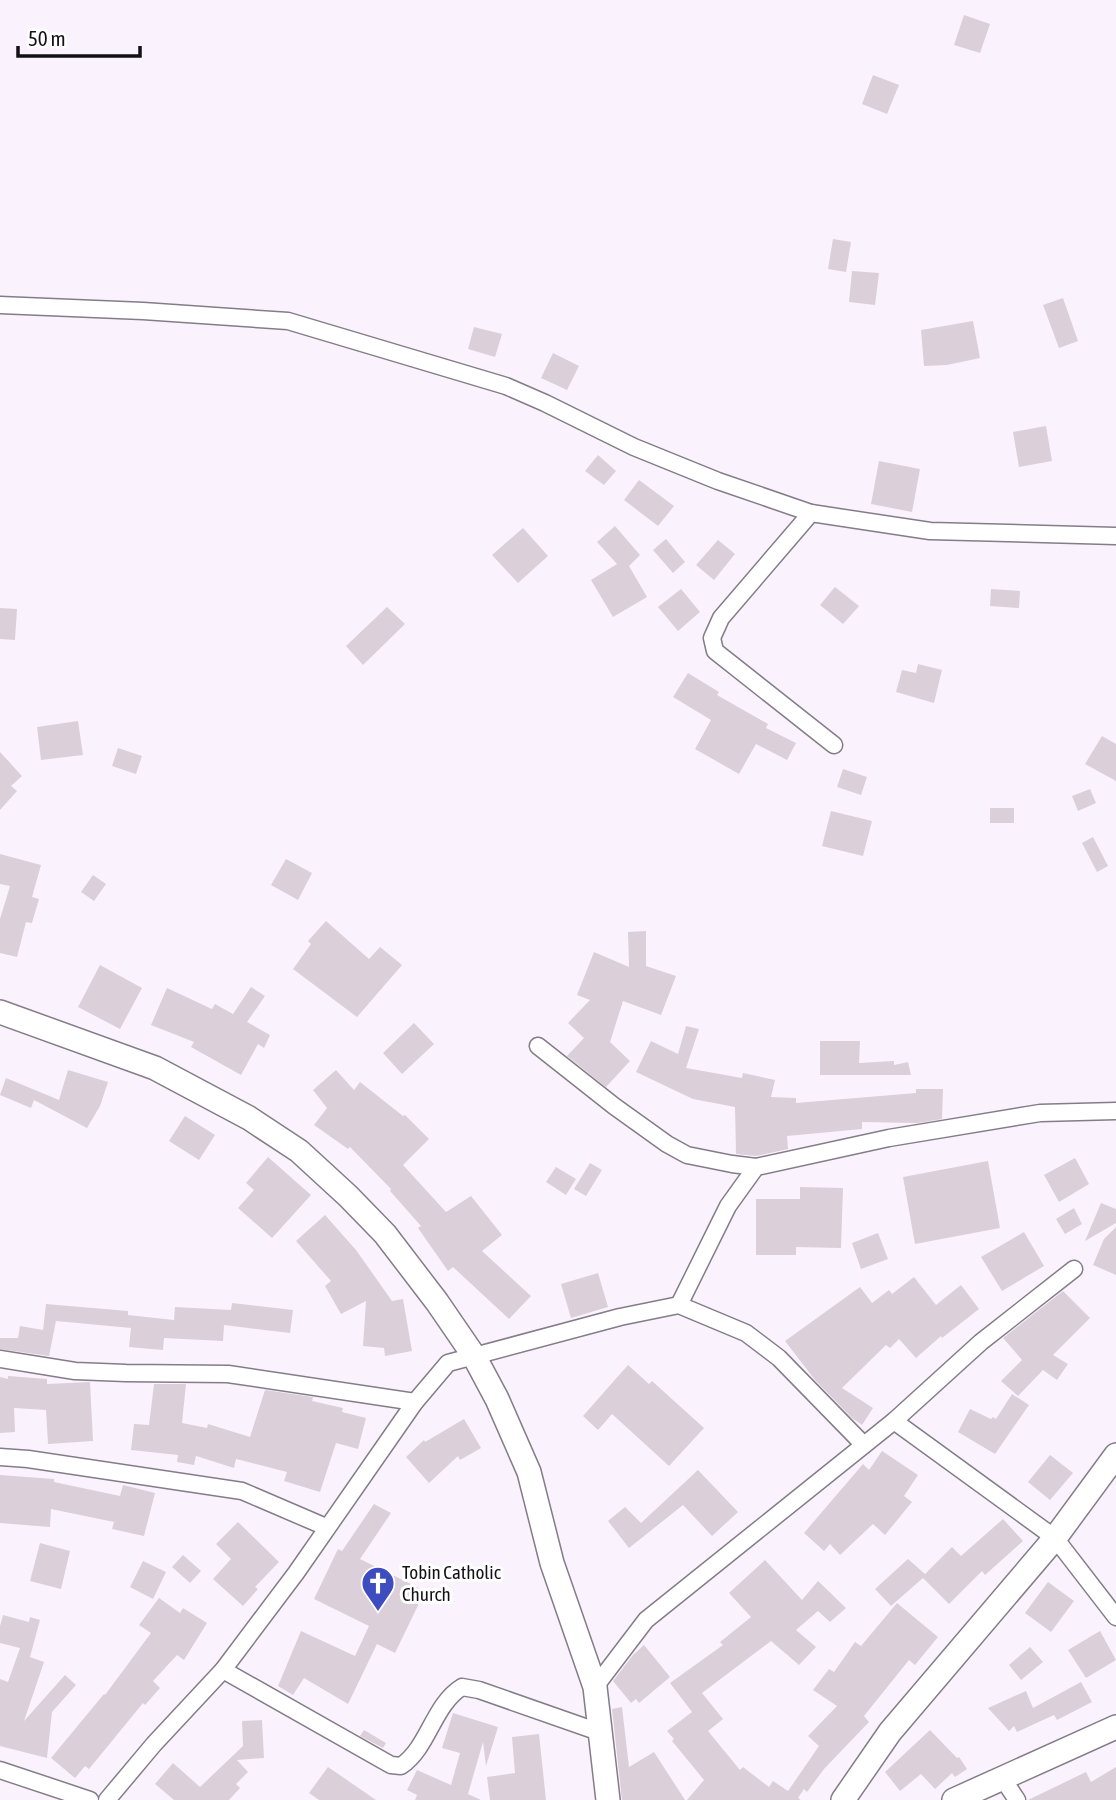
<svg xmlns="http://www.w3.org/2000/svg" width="1116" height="1800" font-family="'Asap Condensed',sans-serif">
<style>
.building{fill:#dbcfda}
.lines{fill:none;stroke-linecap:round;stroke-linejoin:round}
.street-casing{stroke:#847c88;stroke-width:19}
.secondary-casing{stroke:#847c88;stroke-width:26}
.street{stroke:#fff;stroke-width:16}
.secondary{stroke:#fff;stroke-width:23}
.labels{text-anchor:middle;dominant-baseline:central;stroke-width:6;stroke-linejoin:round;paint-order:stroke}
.poi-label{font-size:19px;fill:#141115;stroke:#fff;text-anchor:start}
</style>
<rect width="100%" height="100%" fill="#faf3fd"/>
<g class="building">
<path d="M964 15 990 24 980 53 954 45Z"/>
<path d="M873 75 899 85 887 114 862 104Z"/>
<path d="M833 239 851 242 846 272 828 269Z"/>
<path d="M852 271 879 273 875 305 849 302Z"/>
<path d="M1063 298 1078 341 1059 348 1043 305Z"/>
<path d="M973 321 980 358 947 365 924 366 921 330Z"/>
<path d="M474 327 502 334 495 357 468 349Z"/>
<path d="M553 353 579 366 567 390 541 378Z"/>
<path d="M1046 426 1052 461 1019 467 1013 432Z"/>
<path d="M598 455 616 471 604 485 585 471Z"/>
<path d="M879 461 920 469 912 512 871 504Z"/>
<path d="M639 480 674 506 658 526 624 500Z"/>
<path d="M615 526 640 555 629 566 647 597 613 617 591 580 617 564 597 542Z"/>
<path d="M523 528 548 556 518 583 492 555Z"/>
<path d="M666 539 685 562 673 573 653 550Z"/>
<path d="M718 540 735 554 714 580 696 565Z"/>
<path d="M835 587 859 606 843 624 820 605Z"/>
<path d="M681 589 700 612 678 631 658 607Z"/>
<path d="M991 589 1020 591 1019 608 990 606Z"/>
<path d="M387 607 405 624 363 665 346 646Z"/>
<path d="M0 608 17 609 15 640 0 639Z"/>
<path d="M918 664 942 670 934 703 896 692 902 670 916 673Z"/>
<path d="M688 673 719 692 717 695 768 724 766 728 796 743 787 760 756 744 739 774 695 749 711 720 673 697Z"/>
<path d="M78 721 83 755 41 760 37 727Z"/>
<path d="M1102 736 1116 744V781L1085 764Z"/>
<path d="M118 748 142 756 136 774 112 766Z"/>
<path d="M0 752 22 776 11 786 17 791 0 810Z"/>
<path d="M843 769 867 777 861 795 837 787Z"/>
<path d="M1090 789 1096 803 1078 811 1072 796Z"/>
<rect x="990" y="808" width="24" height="15"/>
<path d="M831 811 872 821 863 856 822 846Z"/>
<path d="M1093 837 1108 866 1097 872 1082 843Z"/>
<path d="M0 854 41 865 32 897 39 899 32 923 26 922 17 957 0 953V919L10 886 0 884Z"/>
<path d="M286 859 312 873 298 900 271 885Z"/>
<path d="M93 875 106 884 94 901 81 892Z"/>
<path d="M326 921 369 959 380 947 402 965 357 1017 293 969 311 944 308 941Z"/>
<path d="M646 931V966L676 976 661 1015 623 1001 610 1042 630 1061 606 1087 567 1056 584 1038 568 1023 590 1000 577 995 594 952 629 967 628 932Z"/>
<path d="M100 965 142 988 120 1029 78 1007Z"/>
<path d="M251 987 265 996 247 1022 270 1035 264 1048 258 1044 241 1075 191 1047 194 1042 151 1025 167 988 212 1009 215 1004 233 1014Z"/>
<path d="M414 1023 434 1044 402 1074 383 1053Z"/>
<path d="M686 1026 699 1029 686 1068 742 1078 743 1073 775 1080 771 1097 796 1098V1103L916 1093V1089H943L942 1119 918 1123 862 1122V1129L787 1136 788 1149 756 1156 736 1154 735 1107 693 1099 636 1072 651 1041 678 1054Z"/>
<path d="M820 1041H860L859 1063 894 1061V1065L908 1062 911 1075H820Z"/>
<path d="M68 1070 108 1082 100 1106 87 1128 34 1100 31 1108 0 1095 6 1078 59 1100Z"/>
<path d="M336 1070 354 1090 360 1082 403 1116 405 1115 429 1139 403 1165 446 1212 471 1196 502 1235 482 1251 531 1296 509 1319 453 1267 448 1271 418 1228 421 1226 390 1191 391 1189 350 1147 348 1149 314 1125 327 1108 313 1090Z"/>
<path d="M185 1116 215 1135 199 1160 169 1141Z"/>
<path d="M268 1157 311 1195 272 1238 238 1208 254 1190 246 1183Z"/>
<path d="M1075 1158 1089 1184 1059 1202 1044 1175Z"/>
<path d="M988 1161 1000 1228 915 1244 903 1177Z"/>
<path d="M590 1163 602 1170 586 1196 574 1189Z"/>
<path d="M556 1167 576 1179 566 1195 546 1182Z"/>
<path d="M800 1187 843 1188 841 1248 796 1247V1255H756V1199H800Z"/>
<path d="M1101 1203 1116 1209V1223L1085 1241Z"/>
<path d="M1074 1208 1082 1224 1065 1234 1056 1219Z"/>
<path d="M325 1215 356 1250 392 1301 403 1299 412 1351 385 1356 384 1348 363 1346 366 1301 341 1314 325 1286 331 1281 296 1241Z"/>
<path d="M1116 1227V1275L1093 1265 1104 1239Z"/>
<path d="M1024 1232 1044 1266 1002 1291 981 1257Z"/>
<path d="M878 1233 888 1259 861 1269 852 1243Z"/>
<path d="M598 1273 608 1307 571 1318 561 1284Z"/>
<path d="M914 1277 936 1305 961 1285 979 1309 942 1338 941 1336 916 1358 899 1339 890 1348 886 1345 842 1388 873 1408 862 1425 852 1418 815 1380 785 1341 860 1287 872 1303 889 1290 892 1294Z"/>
<path d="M1063 1291 1090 1318 1053 1355 1068 1364 1057 1380 1043 1370 1018 1396 1001 1381 1022 1360 1003 1338Z"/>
<path d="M232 1303 293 1310 290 1333 224 1325 223 1341 164 1338 163 1350 129 1347 131 1328 56 1321 49 1356 0 1349V1338H18L20 1326 43 1330 46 1304 128 1311V1315L174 1320 175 1307 231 1310Z"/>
<path d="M628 1365 649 1384 652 1381 704 1428 669 1466 612 1414 598 1430 583 1416Z"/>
<path d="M8 1376 47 1379V1384L90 1382 93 1441 48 1444 46 1410 14 1408 15 1432 0 1433V1377L8 1379Z"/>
<path d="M154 1384H186L182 1423 207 1428 208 1424 250 1437 265 1390 313 1397 312 1401 343 1408 342 1412 366 1418 358 1449 336 1443 320 1492 284 1481 287 1472 236 1459 234 1468 196 1456 194 1465 177 1462 178 1455 131 1450 134 1424 149 1425Z"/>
<path d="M1012 1394 1029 1405 995 1454 958 1432 970 1409 991 1419 993 1417 996 1419Z"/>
<path d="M464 1419 481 1448 460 1460 458 1456 429 1483 406 1457 424 1440 425 1442Z"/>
<path d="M882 1451 918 1475 904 1496 912 1502 885 1535 873 1524 840 1555 830 1544 824 1551 804 1533 863 1464 869 1470Z"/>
<path d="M1050 1455 1073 1473 1050 1500 1028 1482Z"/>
<path d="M698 1470 738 1512 712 1536 683 1505 629 1548 608 1521 625 1507 641 1523Z"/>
<path d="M0 1475 54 1479V1482L120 1496 123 1485 155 1493 144 1536 112 1529 114 1522 51 1509 50 1527 0 1523Z"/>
<path d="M374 1504 391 1513 360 1559 425 1591 395 1653 377 1644 348 1704 304 1678 293 1695 278 1686 301 1631 355 1656 369 1626 314 1599 338 1549 342 1551Z"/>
<path d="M1003 1519 1023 1541 985 1575 982 1571 949 1604 923 1578 891 1606 875 1589 908 1559 925 1574 952 1547 961 1556Z"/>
<path d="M238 1522 279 1562 255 1587 258 1589 243 1606 213 1579 231 1559 216 1544Z"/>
<path d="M40 1543 70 1551 61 1589 30 1581Z"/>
<path d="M183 1555 201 1571 190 1583 172 1567Z"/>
<path d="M765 1560 802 1600 818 1581 846 1608 830 1622 818 1611 796 1630 816 1647 799 1665 771 1641 702 1693 723 1719 708 1731 740 1770 743 1767 769 1787 773 1781 788 1791 819 1746 808 1736 837 1706 813 1690 829 1669 834 1672 855 1642 861 1646 897 1603 938 1637 915 1665 909 1660 864 1716 869 1722 824 1769 807 1792 804 1789 798 1798 801 1800H687L704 1780 672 1741 674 1739 667 1731 692 1712 670 1683 723 1645 720 1642 751 1617 729 1593Z"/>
<path d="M143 1561 166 1572 153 1599 130 1587Z"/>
<path d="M1048 1582 1074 1601 1051 1632 1025 1613Z"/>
<path d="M159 1598 180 1613 183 1608 207 1623 184 1660 177 1655 153 1681 160 1688 145 1705 143 1703 89 1769 85 1766 75 1778 51 1758 104 1694 105 1695 151 1633 139 1625Z"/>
<path d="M3 1615 29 1622 30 1617 40 1620 30 1657 44 1662 24 1721 65 1675 76 1685 52 1712 47 1758 0 1746V1679L8 1682 20 1648 0 1643V1626Z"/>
<path d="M1100 1631 1116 1660 1086 1678 1068 1650Z"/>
<path d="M644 1645 670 1677 639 1703 636 1699 631 1703 613 1681 633 1655Z"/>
<path d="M1030 1647 1043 1662 1021 1680 1009 1665Z"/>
<path d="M1081 1682 1092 1702 1057 1720 1054 1715 1017 1732 1014 1726 1009 1731 988 1708 1026 1691 1033 1708Z"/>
<path d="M622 1707 629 1767 654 1752 685 1800H622L612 1709Z"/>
<path d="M453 1713 498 1727 486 1766 483 1742 468 1794 481 1800H415L417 1795 407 1790 417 1770 451 1785 460 1753 442 1748Z"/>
<path d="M262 1720 264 1758 237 1760 248 1772 236 1784 240 1788 229 1800H174L155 1784 173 1763 200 1787 243 1746 242 1721Z"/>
<path d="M364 1730 386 1743 383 1748 360 1736Z"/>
<path d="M930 1730 957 1758 959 1757 967 1769 955 1777 952 1773 935 1789 921 1774 900 1791 885 1772Z"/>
<path d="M539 1734 546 1800H490L487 1777 515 1773 512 1737Z"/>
<path d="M328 1767 376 1800H319L309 1793Z"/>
<path d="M1116 1767V1800H1028L1086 1772 1091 1782Z"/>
</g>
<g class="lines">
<defs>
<g id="street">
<path d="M0 305 143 311 288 321 506 386 545 403 634 447 718 481 811 513 930 531 1116 536"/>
<path d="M811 513 721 618 712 638 715 651 834 745"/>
<path d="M538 1046 614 1106 667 1144 687 1155 732 1164 756 1167 889 1138 1040 1113 1116 1111"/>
<path d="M679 1305 728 1206 756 1167"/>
<path d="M0 1359 75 1371 126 1373 228 1374 415 1402"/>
<path d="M894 1421 1055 1538 1116 1617"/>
<path d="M0 1457 28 1459 242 1491 326 1527"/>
<path d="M223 1670 391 1765 401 1766C429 1747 433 1705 462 1687L479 1690 599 1732"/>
<path d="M595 1687 646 1620 894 1421 981 1342 1074 1269"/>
<path d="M0 1770 90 1800"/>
<path d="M1003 1779 1017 1800"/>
<path d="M107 1800 154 1744 223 1670 296 1573 415 1402 448 1363 620 1317 679 1305 746 1333 779 1358 863 1444"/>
</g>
<g id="secondary">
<path d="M0 1012 155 1068 249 1118 299 1151 348 1196 385 1234 437 1302 474 1356 497 1399 529 1472 552 1563 595 1687 608 1800"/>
<path d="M843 1800 890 1732 1055 1538 1116 1455"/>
<path d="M954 1800 1116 1727"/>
</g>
</defs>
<use href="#street" class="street-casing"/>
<use href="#secondary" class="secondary-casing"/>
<use href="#street" class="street"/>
<use href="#secondary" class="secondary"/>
</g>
<defs>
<symbol id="church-pin" viewBox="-11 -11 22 30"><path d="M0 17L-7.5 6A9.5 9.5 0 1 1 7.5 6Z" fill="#3d4dc0" stroke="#fff"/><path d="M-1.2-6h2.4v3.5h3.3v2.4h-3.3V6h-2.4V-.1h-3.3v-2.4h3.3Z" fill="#fff"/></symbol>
</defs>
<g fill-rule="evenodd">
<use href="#church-pin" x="359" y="1564" width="38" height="52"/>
</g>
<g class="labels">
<g class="poi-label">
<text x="402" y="1572">Tobin Catholic<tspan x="402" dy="22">Church</tspan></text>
</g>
</g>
<path d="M18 46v10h122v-10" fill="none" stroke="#141115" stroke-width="3.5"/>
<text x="28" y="46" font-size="21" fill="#141115" stroke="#ffffff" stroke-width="5" paint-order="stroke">50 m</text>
</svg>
